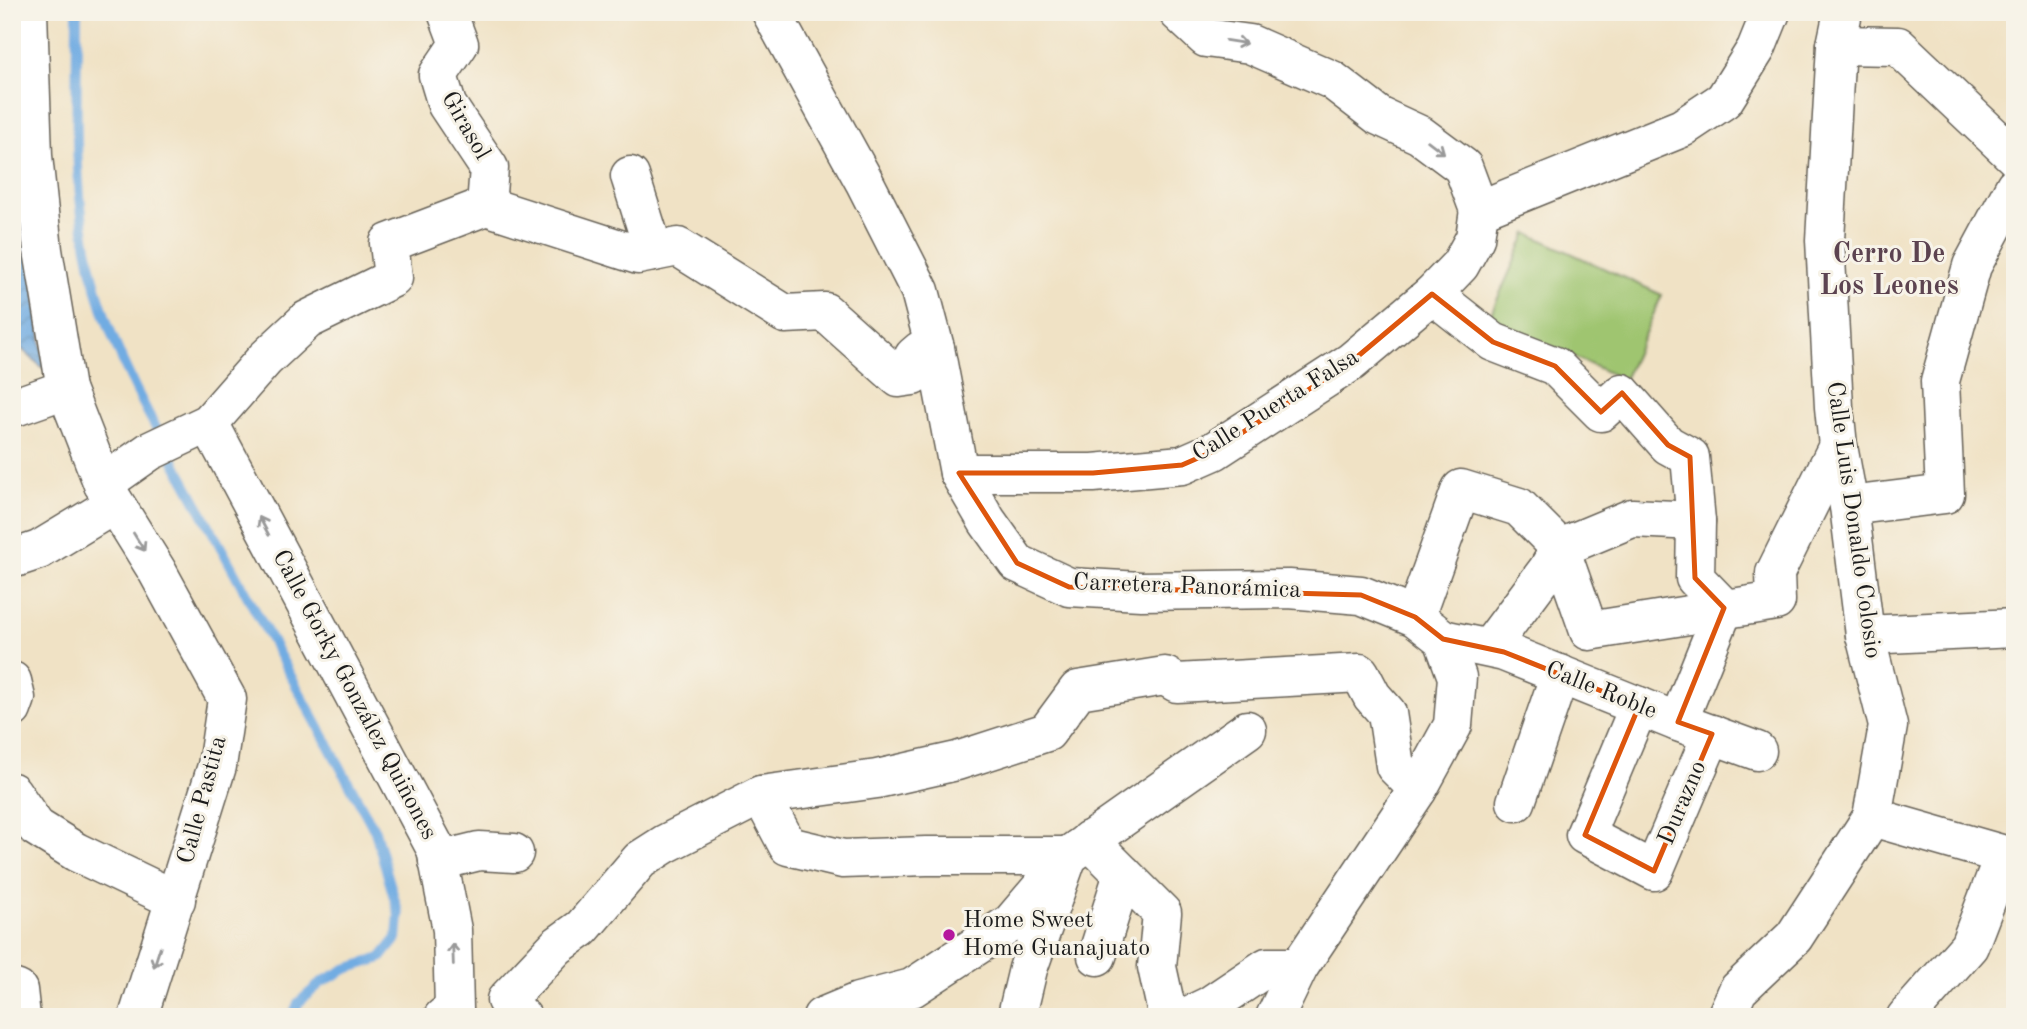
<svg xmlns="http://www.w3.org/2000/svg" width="2027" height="1029" font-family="'Old Standard TT',serif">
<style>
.garden{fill:#9fc570;stroke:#5e7046;stroke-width:2}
.water{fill:url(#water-waves);stroke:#46647f;stroke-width:2}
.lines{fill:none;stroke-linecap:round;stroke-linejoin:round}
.stream{stroke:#71ace2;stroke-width:10}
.minor-casing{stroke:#666157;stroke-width:41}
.minor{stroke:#fff;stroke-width:38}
.oneway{stroke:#999}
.marked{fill:none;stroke:#de560d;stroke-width:5;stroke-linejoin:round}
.poi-dot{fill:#b5179e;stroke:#f7f3e8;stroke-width:2.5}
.labels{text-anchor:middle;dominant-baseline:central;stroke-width:6;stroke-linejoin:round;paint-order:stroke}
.street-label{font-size:24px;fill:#1c1c1c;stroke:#f7f3e8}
.poi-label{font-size:24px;fill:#1c1c1c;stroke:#f7f3e8;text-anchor:start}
.quarter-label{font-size:28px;font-weight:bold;fill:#5c4350;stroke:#f7f3e8}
</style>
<defs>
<pattern id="water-waves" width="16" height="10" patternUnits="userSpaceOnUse" patternTransform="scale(1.75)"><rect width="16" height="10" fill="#71ace2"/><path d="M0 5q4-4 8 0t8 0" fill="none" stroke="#5c8bb6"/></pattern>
</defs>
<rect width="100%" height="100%" fill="#f7f3e8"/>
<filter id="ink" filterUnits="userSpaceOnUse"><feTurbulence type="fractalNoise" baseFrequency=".0143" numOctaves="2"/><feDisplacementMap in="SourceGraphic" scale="14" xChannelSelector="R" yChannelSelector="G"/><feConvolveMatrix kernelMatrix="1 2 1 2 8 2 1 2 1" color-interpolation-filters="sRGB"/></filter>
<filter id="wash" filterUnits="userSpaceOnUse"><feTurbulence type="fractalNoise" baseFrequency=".00686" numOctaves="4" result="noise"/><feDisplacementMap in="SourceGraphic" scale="28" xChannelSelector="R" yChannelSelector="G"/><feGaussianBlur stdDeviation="1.57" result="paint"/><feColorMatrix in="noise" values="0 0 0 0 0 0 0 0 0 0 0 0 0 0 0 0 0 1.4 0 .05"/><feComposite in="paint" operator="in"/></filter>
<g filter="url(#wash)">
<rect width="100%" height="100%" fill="#f0e2c5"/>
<path class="garden" d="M1527 233 1662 295 1624 380 1489 318Z"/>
<path class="water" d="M30 243 44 369 12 340V249Z"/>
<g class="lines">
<g class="stream">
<path d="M77 12C77 88 73 173 87 248 99 315 128 378 161 437"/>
<path d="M168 450 375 831 399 915 397 938 381 958 346 969 322 982 298 1003 293 1017"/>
</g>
</g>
</g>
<g filter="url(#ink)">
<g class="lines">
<defs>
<g id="minor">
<path d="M28 12 33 156 43 250 66 389 103 484 157 571 227 699 217 766 138 1017"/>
<path d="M447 12 459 44 438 75 447 105 489 168 486 206"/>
<path d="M771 12 864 181 920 291 935 348 959 473 987 521 1017 563 1069 587 1141 591 1289 589 1361 595 1415 617 1443 639 1457 677 1453 725 1418 789 1299 967 1275 1017"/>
<path d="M1178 12 1206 38 1250 44 1332 80 1379 116 1420 135 1463 167 1479 210"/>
<path d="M1836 45 1898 46 2015 157"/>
<path d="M630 176 654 252"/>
<path d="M1479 210 1682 128 1724 100 1756 49 1771 12"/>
<path d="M1432 294 1493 342 1555 366 1601 412 1622 393 1668 445 1690 457 1696 521 1695 578 1724 608"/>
<path d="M12 408 66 389"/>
<path d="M209 423 436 849 452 930 454 1009 443 1017"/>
<path d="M959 473H1093L1182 465 1214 451 1351 362 1432 294 1460 265 1475 238 1479 210"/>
<path d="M103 484 150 451 209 423 265 359 307 320 393 278 389 243 486 206 638 255 678 247 785 314 825 312 899 378 913 376 914 356 921 350 935 348"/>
<path d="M1849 506 1945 494 1940 381 1972 266 2015 186"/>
<path d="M12 559 39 550 115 504"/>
<path d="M1415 617 1461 489 1519 507 1560 548 1589 631 1776 601 1775 573 1838 446"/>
<path d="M1865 635 2015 628"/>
<path d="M1443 639 1504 652 1678 722 1757 751"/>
<path d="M1489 648 1548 569 1560 548 1632 518 1696 521"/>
<path d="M12 681 16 698 12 709"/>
<path d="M1639 706 1585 835 1654 871 1712 734"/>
<path d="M1678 722 1724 608"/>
<path d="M12 792 36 827 76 852 176 900"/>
<path d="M761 795 788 846 843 859 926 856H1068L1028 969 1017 1015"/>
<path d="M1516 802 1560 674"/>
<path d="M1872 817 2015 858"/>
<path d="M1089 840 1162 913 1157 967 1168 1017"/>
<path d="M438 861 479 851 514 853"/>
<path d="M1097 956 1123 874"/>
<path d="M12 988 18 990 21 1017"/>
<path d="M522 1017 506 1000 557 946 582 928 640 860 665 844 761 795 877 779 957 761 1047 732 1078 690 1165 676 1177 683 1360 673 1372 696 1387 713 1395 766 1418 789"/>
<path d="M822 1017 858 1002 912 988 1011 923 1068 856 1247 730"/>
<path d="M1186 1017 1209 1006 1267 967H1299"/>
<path d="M1726 1017 1738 990 1794 937 1872 817 1888 726 1865 635 1849 506 1838 446 1834 407 1825 240 1836 45 1843 12"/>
<path d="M1906 1017 1969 946 2004 855"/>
</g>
</defs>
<use href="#minor" class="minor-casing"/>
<use href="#minor" class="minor"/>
</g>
<defs><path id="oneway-shaft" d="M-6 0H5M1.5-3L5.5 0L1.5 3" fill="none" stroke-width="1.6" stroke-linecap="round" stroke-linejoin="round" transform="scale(1.75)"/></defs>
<g class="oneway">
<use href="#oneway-shaft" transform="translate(1236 42) rotate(9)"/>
<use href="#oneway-shaft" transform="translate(1436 147) rotate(37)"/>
<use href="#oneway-shaft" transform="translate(264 526) rotate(-118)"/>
<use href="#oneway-shaft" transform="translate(139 542) rotate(58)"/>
<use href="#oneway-shaft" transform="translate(453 954) rotate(-92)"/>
<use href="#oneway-shaft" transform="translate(157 957) rotate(108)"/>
</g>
</g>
<path class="marked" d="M1432 294 1493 342 1555 366 1601 412 1622 393 1668 445 1690 457 1695 578 1724 608 1678 722 1712 734 1654 871 1585 835 1639 706 1504 652 1443 639 1415 617 1361 595 1069 587 1017 563 959 473H1093L1182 465 1214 451 1351 362Z"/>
<circle class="poi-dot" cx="949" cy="935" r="7"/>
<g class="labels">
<g class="street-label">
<text transform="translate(465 126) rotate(60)">Girasol</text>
<text transform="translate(1276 406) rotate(-32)">Calle Puerta Falsa</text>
<text transform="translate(1853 520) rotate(82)">Calle Luis Donaldo Colosio</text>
<text transform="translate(1187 587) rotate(2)">Carretera Panorámica</text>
<text transform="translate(1601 691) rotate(22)">Calle Roble</text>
<text transform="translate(354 695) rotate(62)">Calle Gorky González Quiñones</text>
<text transform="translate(203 800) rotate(-75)">Calle Pastita</text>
<text transform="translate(1683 803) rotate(-67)">Durazno</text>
</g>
<g class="poi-label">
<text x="963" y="921">Home Sweet<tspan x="963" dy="28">Home Guanajuato</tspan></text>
</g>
<g class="quarter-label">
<text x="1889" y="255">Cerro De<tspan x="1889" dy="32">Los Leones</tspan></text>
</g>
</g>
<rect width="2027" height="1029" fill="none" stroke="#f7f3e8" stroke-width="42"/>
</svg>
